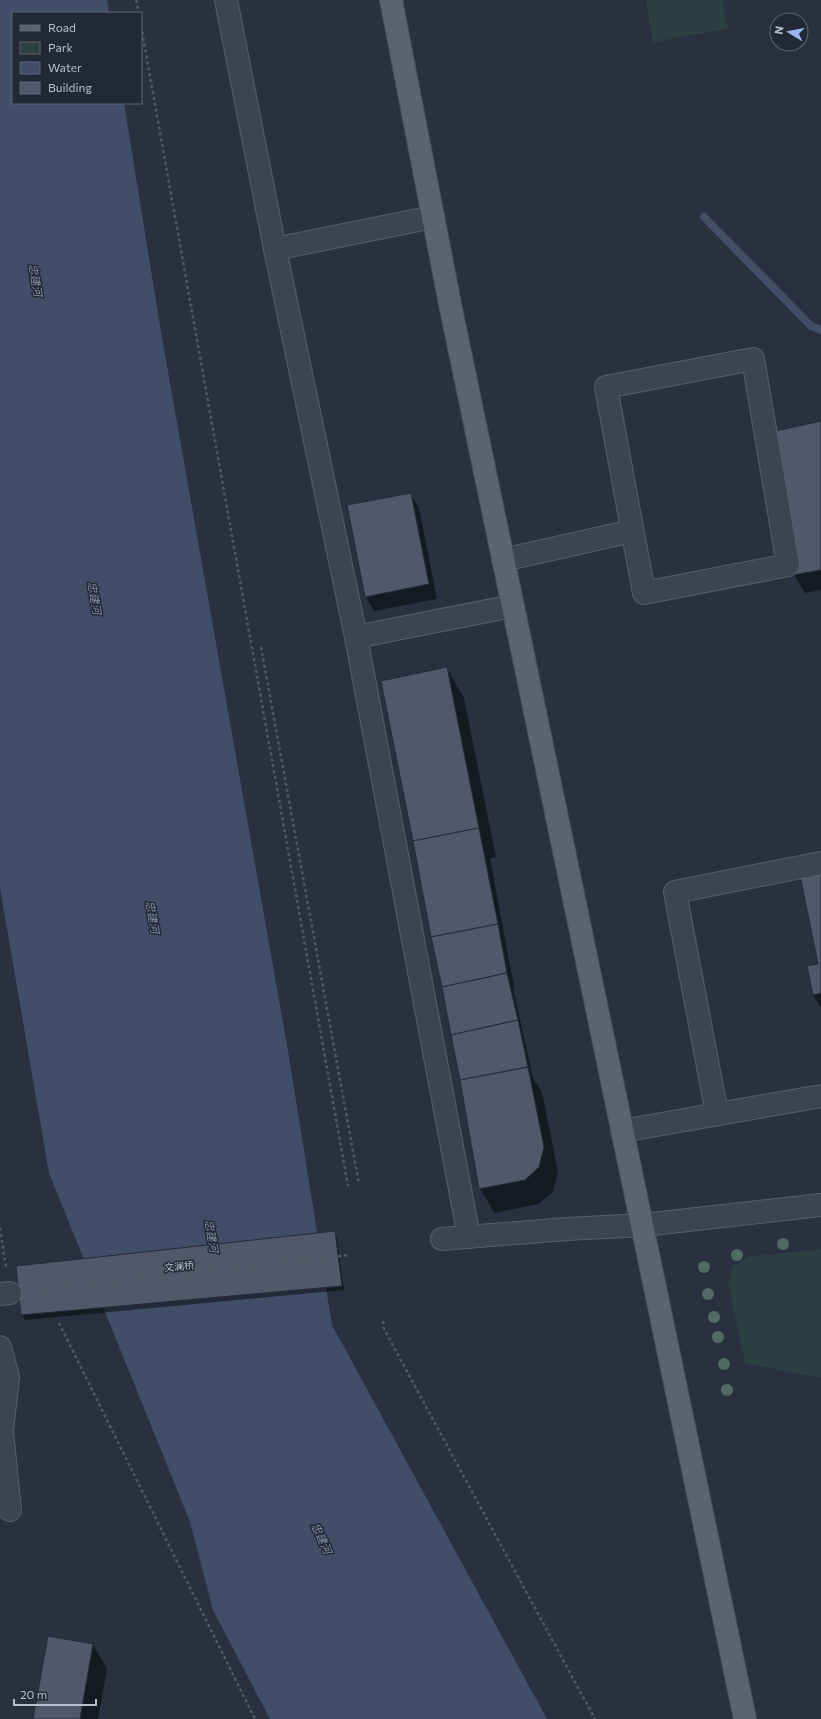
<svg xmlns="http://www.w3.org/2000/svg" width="821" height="1719" font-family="Commissioner,'Noto Sans SC',sans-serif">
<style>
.green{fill:#2c3f43}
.water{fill:#414e68}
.shadow{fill:#0007}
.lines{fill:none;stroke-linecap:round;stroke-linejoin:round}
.stream{stroke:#414e68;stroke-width:8}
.building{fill:#505869;stroke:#242b38}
.minor-casing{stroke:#585f6b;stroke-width:24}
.major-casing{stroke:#474d5a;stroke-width:24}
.path{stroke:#4c5c60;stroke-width:2.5;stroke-dasharray:3 3;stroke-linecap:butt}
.minor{stroke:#3d4451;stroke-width:22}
.major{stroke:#5c6370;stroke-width:22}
.tree{fill:#526a64}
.labels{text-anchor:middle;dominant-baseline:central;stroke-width:3;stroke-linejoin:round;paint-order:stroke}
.street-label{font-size:10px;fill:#babfcb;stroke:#222936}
.water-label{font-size:11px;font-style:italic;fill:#8593af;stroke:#222936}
</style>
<rect width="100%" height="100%" fill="#293141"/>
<g class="green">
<path d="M646 0H722L728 29 653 42Z"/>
<path d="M821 1249V1378L745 1363 728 1283 733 1266 748 1257Z"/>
</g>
<path class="water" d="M0 0H107L109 13H13V103H124L161 332 288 1051 332 1325 547 1719H270L213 1610 190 1522 49 1173 0 888Z"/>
<g class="shadow">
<path d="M821 422V590L805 593 794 575Z"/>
<path d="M410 494 419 508 437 599 374 611 366 597Z"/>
<path d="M447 668 464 698 496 857 490 858 514 987 513 988 533 1078 542 1092 558 1172 553 1192 539 1204 494 1213 480 1188Z"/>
<path d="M821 867V1008L813 995 820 965Z"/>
<path d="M334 1232 337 1237 344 1290 25 1320 22 1315 17 1267Z"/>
<path d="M93 1645 107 1669 98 1719H34Z"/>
</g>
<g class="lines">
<path class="stream" d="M704 217 811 326 821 330"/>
</g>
<g class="building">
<path d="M821 421V570L793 575 771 432Z"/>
<path d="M411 493 429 584 365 597 347 505Z"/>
<path d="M447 667 479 828 413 841 381 681Z"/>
<path d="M479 828 498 924 431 937 413 841Z"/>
<path d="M821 866V995V993L813 995 807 966 818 964 799 870Z"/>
<path d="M498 924 507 973 442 987 431 937Z"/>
<path d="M507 973 518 1020 451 1035 442 987Z"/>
<path d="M518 1020 528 1067 460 1080 451 1035Z"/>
<path d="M528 1067 544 1147 539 1167 525 1180 479 1189 460 1080Z"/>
<path d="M335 1231 342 1286 21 1315 16 1266Z"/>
<path d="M48 1636 93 1644 80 1719H33Z"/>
</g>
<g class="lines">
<defs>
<g id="minor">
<path d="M226 0 275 249 433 217"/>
<path d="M275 249 356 637 469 1237"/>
<path d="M753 359 788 565 644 593 606 387Z"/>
<path d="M503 560 632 531"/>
<path d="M356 637 513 606"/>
<path d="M717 1114 675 892 821 863"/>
<path d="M622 1131 821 1096"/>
<path d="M442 1239 567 1229 643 1225 821 1205"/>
<path d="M0 1294 10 1293"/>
<path d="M0 1347 8 1377 2 1431 10 1510"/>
</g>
<path id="major" d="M391 0 451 309 745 1719"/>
</defs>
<use href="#minor" class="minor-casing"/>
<use href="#major" class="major-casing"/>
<g class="path">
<path d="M136 0 139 13"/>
<path d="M141 26 348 1186"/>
<path d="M261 647 359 1184"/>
<path d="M0 1228 6 1268"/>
<path d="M34 1290 349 1255"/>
<path d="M383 1321 384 1329 595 1719"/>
<path d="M59 1323 255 1719"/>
</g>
<use href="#minor" class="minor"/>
<use href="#major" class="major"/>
</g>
<g class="tree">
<circle cx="783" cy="1244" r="6"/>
<circle cx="737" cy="1255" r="6"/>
<circle cx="704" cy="1267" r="6"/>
<circle cx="708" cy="1294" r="6"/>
<circle cx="714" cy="1317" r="6"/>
<circle cx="718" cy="1337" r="6"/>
<circle cx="724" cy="1364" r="6"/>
<circle cx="727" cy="1390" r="6"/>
</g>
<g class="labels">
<g class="street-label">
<text transform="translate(179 1266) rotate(-6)">文澜桥</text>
</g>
<g class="water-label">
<text transform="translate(36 280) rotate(80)">忠建河</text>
<text transform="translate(95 598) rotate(80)">忠建河</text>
<text transform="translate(153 917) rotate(80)">忠建河</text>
<text transform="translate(212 1236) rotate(80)">忠建河</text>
<text transform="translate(322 1538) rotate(65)">忠建河</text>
</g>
</g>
<rect x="12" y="12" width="130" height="92" fill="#222936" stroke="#5f6572"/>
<rect x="20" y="25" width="20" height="6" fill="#5c6370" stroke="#5f6572"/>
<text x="48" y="32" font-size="12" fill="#babfcb">Road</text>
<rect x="20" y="42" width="20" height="12" fill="#2c3f43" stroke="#5f6572"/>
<text x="48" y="52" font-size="12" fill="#babfcb">Park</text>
<rect x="20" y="62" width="20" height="12" fill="#414e68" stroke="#5f6572"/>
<text x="48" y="72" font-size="12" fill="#babfcb">Water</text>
<rect x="20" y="82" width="20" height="12" fill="#505869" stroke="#5f6572"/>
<text x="48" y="92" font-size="12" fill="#babfcb">Building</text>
<g transform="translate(789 32) rotate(280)"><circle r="19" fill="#222936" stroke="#5f6572"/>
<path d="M0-3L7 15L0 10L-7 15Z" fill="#9bb4ef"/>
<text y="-6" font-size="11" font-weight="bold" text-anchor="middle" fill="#babfcb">N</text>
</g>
<path d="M14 1699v6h82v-6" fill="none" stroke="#babfcb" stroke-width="2"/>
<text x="20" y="1699" font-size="12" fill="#babfcb" stroke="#222936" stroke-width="3" paint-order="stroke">20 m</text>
</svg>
